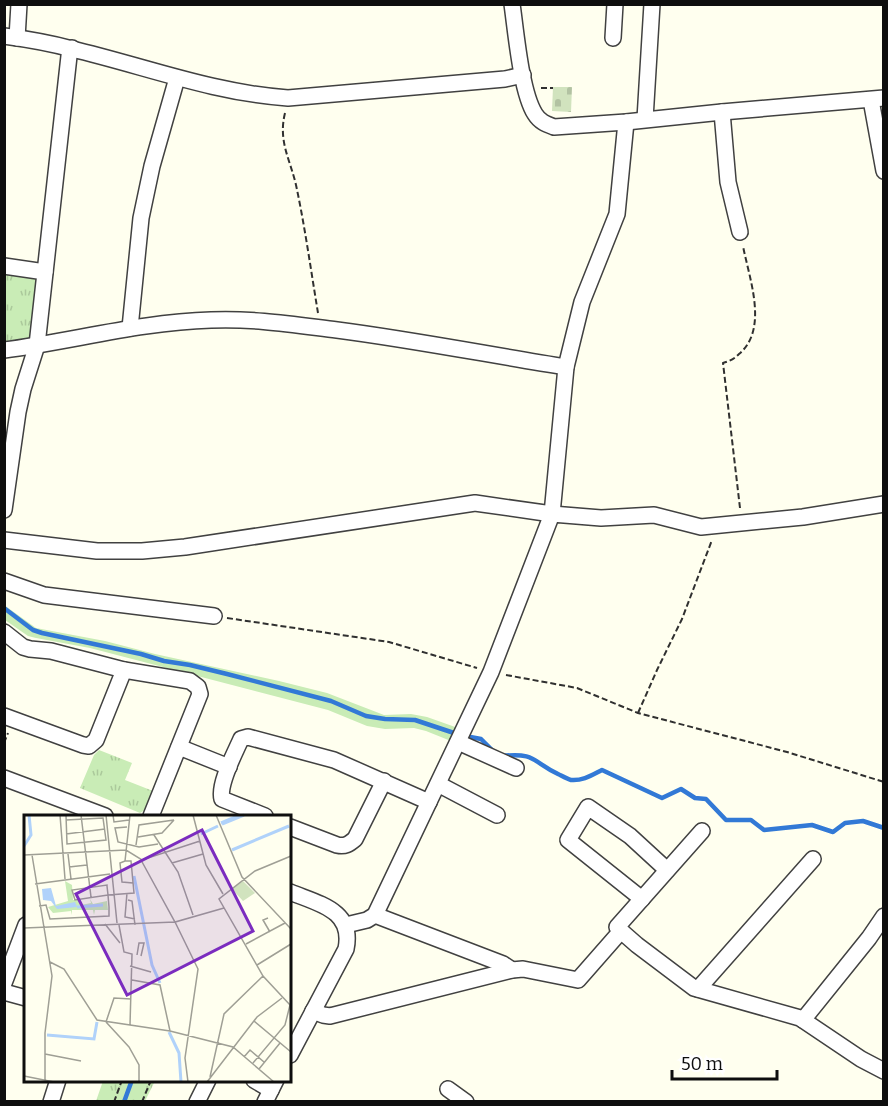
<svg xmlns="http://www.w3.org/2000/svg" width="888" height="1106" font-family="Bitter,serif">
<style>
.grass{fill:#c9ecb6}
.cemetery{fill:url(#cemetery-stones)}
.park{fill:url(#park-tufts)}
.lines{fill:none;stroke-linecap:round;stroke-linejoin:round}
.stream{stroke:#3279d6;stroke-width:4.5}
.minor-casing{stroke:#414141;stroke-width:18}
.path{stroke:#303030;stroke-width:2;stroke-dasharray:6 3;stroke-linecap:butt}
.minor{stroke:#fff;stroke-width:15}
.inset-river{fill:none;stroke:#b0d2fa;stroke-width:3}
.inset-road{fill:none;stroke:#9f9f95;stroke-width:1.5}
.view{fill:#7b2cbf;fill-opacity:0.15;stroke:#7b2cbf;stroke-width:3}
.inset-edge{fill:none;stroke:#0e0e0e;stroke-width:3}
</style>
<defs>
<pattern id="cemetery-stones" width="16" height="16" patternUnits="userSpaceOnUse" patternTransform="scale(1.5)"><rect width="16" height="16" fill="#d1e3be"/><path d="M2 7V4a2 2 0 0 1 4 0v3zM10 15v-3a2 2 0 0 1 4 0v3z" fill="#b2c2a2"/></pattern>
<pattern id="park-tufts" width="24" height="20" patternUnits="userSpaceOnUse" patternTransform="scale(1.5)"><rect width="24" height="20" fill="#c9ecb6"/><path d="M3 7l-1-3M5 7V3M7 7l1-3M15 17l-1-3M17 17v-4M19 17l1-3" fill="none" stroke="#abc99b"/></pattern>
</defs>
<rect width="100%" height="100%" fill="#ffffef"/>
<path class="grass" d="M4 605 36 628 105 641 155 654 279 681 327 693 384 715 411 714 427 717 458 728 451 741 426 731 414 728 385 729 367 726 328 710 90 648 36 638 28 636 5 620Z"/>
<path class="cemetery" d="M553 87H572L571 112 552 111Z"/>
<g class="park">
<path d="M5 273 30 276 38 281 30 339 5 347Z"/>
<path d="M99 750 132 763 125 780 153 791 145 810 140 813 80 788 94 755Z"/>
<path d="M103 1081V1080L155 1081 145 1101H96Z"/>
</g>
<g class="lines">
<g class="stream">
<path d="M4 608 33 630 42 633 141 654 164 661 190 665 227 674 331 701 366 716 385 719 415 720 457 734"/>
<path d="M465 736 481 739 493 751"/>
<path d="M502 756C535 752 533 762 558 774 562 776 567 779 571 780 583 781 592 775 602 770L662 798 681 789 695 798 706 799 726 820H751L764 830 812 825 833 832 845 823 863 821 884 828"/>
<path d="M124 1102 132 1080"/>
</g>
<defs>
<g id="minor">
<path d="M512 4C516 32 521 92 535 114 540 122 546 124 554 127L626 122 722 112 884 98"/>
<path d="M4 36C27 39 50 43 72 49 144 66 214 93 288 98L505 79 523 75"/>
<path d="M17 38 19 4"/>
<path d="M613 38 615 4"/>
<path d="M871 100 884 171"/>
<path d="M722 112 728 182 740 232"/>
<path d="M645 119 652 4"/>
<path d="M4 266 45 272"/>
<path d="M130 328 141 218 152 166 177 78"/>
<path d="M4 350C73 341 141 322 211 320 252 318 296 325 337 330 414 340 490 355 566 367"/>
<path d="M4 510 18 412 23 389 37 345 69 56 72 48"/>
<path d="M4 540 97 551H142L185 547 475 503 552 514 566 367 582 302 617 214 626 122"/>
<path d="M4 581 44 595 214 616"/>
<path d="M4 632 23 647 30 649 51 651 124 670 190 681 198 687 200 694 151 816"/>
<path d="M4 716 83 745 89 746 96 740 124 670"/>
<path d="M458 742 516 768"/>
<path d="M179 747 229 767"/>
<path d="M4 778 105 816"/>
<path d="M438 784 497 815"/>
<path d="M265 816 222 799C218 784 235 753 241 739L248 737 334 760 429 802"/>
<path d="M290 827 337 845C345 847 349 844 355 839L384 781"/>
<path d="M290 892C319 904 354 910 346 949L290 1055"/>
<path d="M642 899 568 840 588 807 630 836 667 870"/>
<path d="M375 915 503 964 512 970"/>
<path d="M346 925 367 920 375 915 491 672 552 514 601 518 654 515 701 527 803 517 884 504"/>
<path d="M621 931 617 927 702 831"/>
<path d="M4 983 26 925"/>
<path d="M698 989 813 859"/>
<path d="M4 992 26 998"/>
<path d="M313 1011 323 1015 330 1016 512 970 523 969 578 980 621 931 637 945 694 988 800 1018 861 1059 884 1071"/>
<path d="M803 1020 869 938 884 916"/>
<path d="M254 1080 271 1090"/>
<path d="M448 1089 466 1102"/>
<path d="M51 1102 58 1080"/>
<path d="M197 1102 208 1080"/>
<path d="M265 1102 276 1080"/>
</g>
</defs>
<use href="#minor" class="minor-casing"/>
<g class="path">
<path d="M541 88H553"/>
<path d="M285 113C278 141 290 159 296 185 305 227 311 271 318 313"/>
<path d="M740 508 723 363C730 361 734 359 739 354 769 329 749 278 743 246"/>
<path d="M227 618 389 642 477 668"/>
<path d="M506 675 577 688 638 713 787 752 884 782"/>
<path d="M638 713 657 670 682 619 712 540"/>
<path d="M4 743 8 733"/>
<path d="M114 1102 122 1080"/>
<path d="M142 1102 151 1080"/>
</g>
<use href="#minor" class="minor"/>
</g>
<g transform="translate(24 815)">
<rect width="267" height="267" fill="#ffffef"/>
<path d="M219 66 231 78 219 86 208 74Z" fill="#d1e3be"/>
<path d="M41 66 48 70 49 85H55L57 90 67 88 66 84 69 89 83 86 84 95H71L70 100 69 95H48V100L47 96 29 98 24 92 44 86Z" fill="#c9ecb6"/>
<path d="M27 73 32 91 51 87 53 92 33 94 27 86 19 85 18 74Z" fill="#b0d2fa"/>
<path class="inset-river" d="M197 8 216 0M198 9 220 0M177 19 194 11M0 31 7 20 5 0M208 35 265 11M110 61 128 150 136 168M53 92 79 90M145 217 155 238 157 267M23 220 70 224 73 207"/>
<path class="inset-road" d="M36 0 41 64M42 0 43 29 82 25 79 3 42 5M57 0 67 82M82 0 93 108M89 0 90 7 105 5M169 0 182 50 199 79M192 0 218 62 267 114M103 12 91 13 94 27 115 32 134 29M42 19 81 14M130 20 154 57 169 100M114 22 138 18 150 5M112 30 115 10 150 5M44 39 47 64M0 40 102 35 118 45 176 26M8 40 28 161 21 218V265M267 41 231 56 195 84 239 161 267 191M117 45 151 107 200 93M101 46 106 0M148 48 179 39M45 52 63 50M11 69 86 59M103 78 101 102 111 104M104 85 108 86 111 110M15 91 22 90 26 104 85 101V92L84 80 83 71V70L48 75 51 85 84 80 110 78 107 46H101L96 48 98 67 109 68M244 103 239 105 246 117M81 109 96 128M95 110 100 137 108 139 106 210M0 113 151 107 174 154 161 243 164 267M222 129 261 108M113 140 115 128H120L117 141M26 147 40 154 73 205 146 216 209 232 250 267M233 150 267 129M106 151 127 157M108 165 136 170 146 216M230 206 267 237M82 207 105 232 115 250V267M82 207 90 183 107 184M21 239 57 246M220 242 226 235 240 247M229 248 261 210 266 190M235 254 256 228M0 261 30 267M186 262 200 199 239 161M183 267 233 202 258 183"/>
<path class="view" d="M178 15 229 116 103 180 52 79Z"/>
<rect width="267" height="267" class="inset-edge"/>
</g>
<rect width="888" height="1106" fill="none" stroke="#0e0e0e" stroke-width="12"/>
<path d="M672 1070v9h105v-9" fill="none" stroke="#0e0e0e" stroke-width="3"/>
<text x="681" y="1070" font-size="18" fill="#0e0e0e" stroke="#ffffff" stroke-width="4.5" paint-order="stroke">50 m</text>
</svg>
